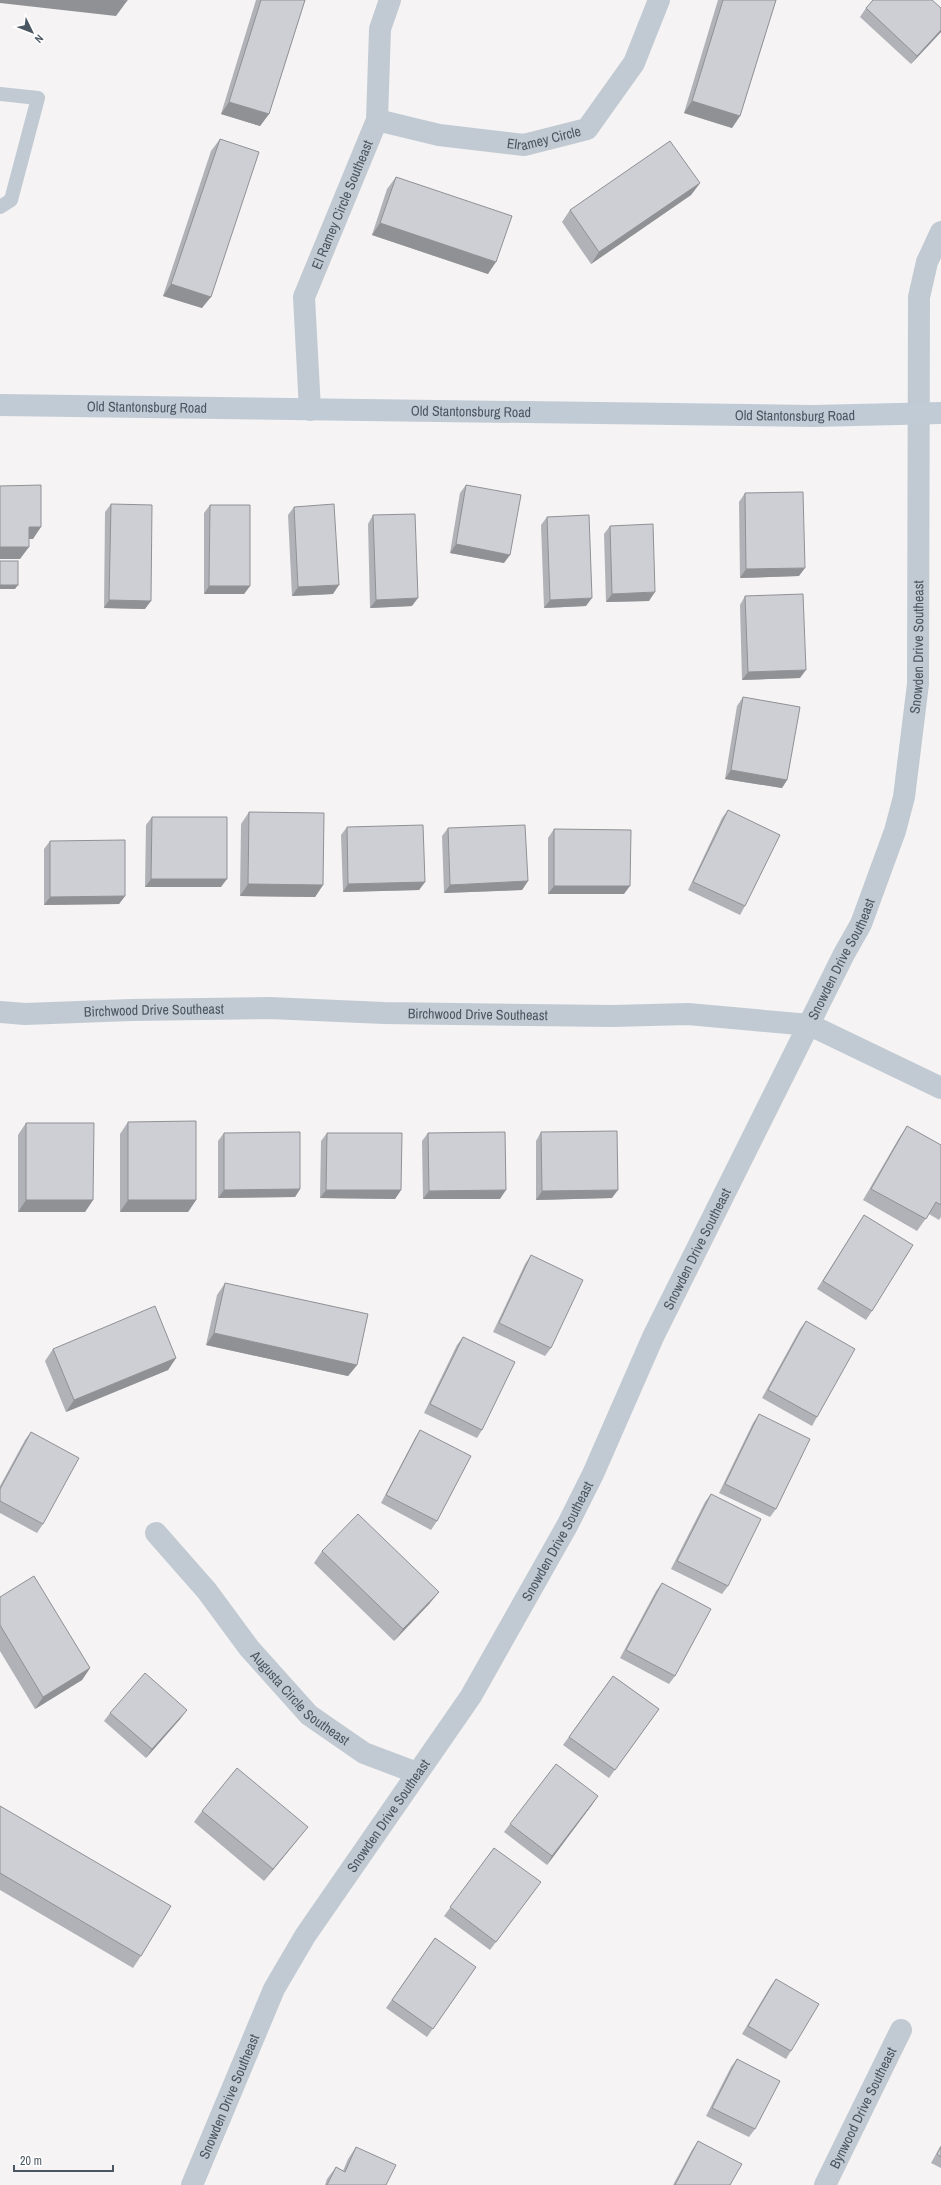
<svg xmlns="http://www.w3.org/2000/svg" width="941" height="2185" font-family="'Archivo Narrow',sans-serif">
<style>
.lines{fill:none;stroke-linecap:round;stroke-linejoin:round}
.lane{stroke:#c1cad2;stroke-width:14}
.street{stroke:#c1cad2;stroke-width:22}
.secondary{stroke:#c1cbd6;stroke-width:22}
.wall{fill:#b0b2b7}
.shaded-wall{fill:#909195}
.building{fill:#cdcfd5;stroke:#909195}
.labels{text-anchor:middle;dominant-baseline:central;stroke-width:3.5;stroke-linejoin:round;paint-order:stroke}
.street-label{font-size:14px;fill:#4a5661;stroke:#fff}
</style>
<rect width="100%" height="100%" fill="#f5f3f3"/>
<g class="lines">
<path class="lane" d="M0 94 38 98 11 200 0 207"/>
<g class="street">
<path id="s1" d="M377 120 439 135 524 145 587 129 634 63 659 0"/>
<path id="s2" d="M310 410 304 297 377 120 380 29 390 0"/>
<path id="s3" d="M0 1012 25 1014 131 1010 269 1008 384 1013 612 1016 688 1014 810 1025 941 1088"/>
<path id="s4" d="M156 1533 207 1591 249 1648 309 1715 364 1753 417 1773"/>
<path id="s5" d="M192 2185 274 1989 305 1936 471 1696 568 1524 593 1474 653 1337 844 954 861 924 895 831 904 797 918 684 919 297 927 262 941 232"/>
<path id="s6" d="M825 2185 901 2030"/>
</g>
<path class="secondary" id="s7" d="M0 405 813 416 941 413"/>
</g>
<g class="wall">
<path d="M256 0H305L269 114 260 126 221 114Z"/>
<path d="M718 0H776L740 116 732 128 684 113Z"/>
<path d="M866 8H941V32L911 64 860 17Z"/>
<path d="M220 139 202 308 163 296 211 151Z"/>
<path d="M396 177 488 274 372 235 387 189Z"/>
<path d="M700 183 691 195 591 264 562 222 570 210Z"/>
<path d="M466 485 504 563 450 553 460 493Z"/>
<path d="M745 493 799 576 740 578 739 502Z"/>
<path d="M111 504 145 609 104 608 105 512Z"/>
<path d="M210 505 250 586 244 594H204V513Z"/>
<path d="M294 507 333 594 292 596 288 515Z"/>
<path d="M373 515 412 606 370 608 368 524Z"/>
<path d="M547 517 586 606 544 608 541 525Z"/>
<path d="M610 526 649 601 606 602 604 534Z"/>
<path d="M745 596 800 678 742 680 740 605Z"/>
<path d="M743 697 787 780 782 788 725 779 737 706Z"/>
<path d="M728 810 745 906 740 915 688 890 722 818Z"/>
<path d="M249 812 323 885 315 897 240 896 241 824Z"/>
<path d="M152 817 221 887H145L146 825Z"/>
<path d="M347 827 425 882 419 890 343 892 341 835Z"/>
<path d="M448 828 528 881 522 890 444 893 442 836Z"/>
<path d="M554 829 624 894H548V838Z"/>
<path d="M50 841 125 896 119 904 44 905V849Z"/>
<path d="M128 1122 196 1200 188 1212H120V1134Z"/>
<path d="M26 1123 93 1200 85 1212H18V1135Z"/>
<path d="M907 1126 941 1145V1217L939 1220 929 1214 917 1231 863 1200 899 1138Z"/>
<path d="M541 1132 612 1198 536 1200V1141Z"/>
<path d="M224 1133 300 1189 295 1197 218 1198V1141Z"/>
<path d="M327 1133 401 1190 395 1199 320 1198 321 1141Z"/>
<path d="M428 1133 500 1199H423L422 1141Z"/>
<path d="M864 1215 872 1311 866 1320 817 1289Z"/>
<path d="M531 1255 551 1348 545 1356 493 1332 525 1264Z"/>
<path d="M225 1283 357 1365 348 1376 206 1345 217 1295Z"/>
<path d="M806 1321 817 1417 812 1426 762 1398 800 1329Z"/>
<path d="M463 1337 482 1430 477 1438 424 1413 457 1345Z"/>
<path d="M53 1349 176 1358 168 1370 66 1412 45 1361Z"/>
<path d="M759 1414 776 1509 770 1517 719 1493 753 1423Z"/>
<path d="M420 1430 437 1521 431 1530 381 1503 415 1438Z"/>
<path d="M31 1432 43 1524 37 1533 0 1513V1486L25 1440Z"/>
<path d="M711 1494 728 1586 722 1594 671 1569 705 1502Z"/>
<path d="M322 1551 430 1603 394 1641 314 1563Z"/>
<path d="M662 1583 675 1676 669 1684 620 1658 656 1591Z"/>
<path d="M0 1597 90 1668 82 1680 35 1709 0 1651Z"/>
<path d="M613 1676 659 1709 609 1778 563 1745Z"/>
<path d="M110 1713 181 1718 146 1758 104 1721Z"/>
<path d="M598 1796 547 1865 504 1832 510 1824Z"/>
<path d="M0 1806 141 1956 133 1968 0 1890Z"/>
<path d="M202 1811 299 1838 264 1881 194 1822Z"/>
<path d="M494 1848 535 1890 490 1950 444 1916Z"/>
<path d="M435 1938 476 1967 427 2037 386 2008Z"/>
<path d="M776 1979 791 2051 786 2059 742 2034 770 1987Z"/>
<path d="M737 2059 755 2129 749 2137 706 2116 731 2067Z"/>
<path d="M698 2141 730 2185H673L692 2150Z"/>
<path d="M941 2145V2168L931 2163Z"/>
<path d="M356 2147 386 2185H325L327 2179 336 2167 343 2171 348 2159Z"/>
</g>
<g class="shaded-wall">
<path d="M0 0H117L127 1 116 16 0 3Z"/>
<path d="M941 30V32L911 64 917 56Z"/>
<path d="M692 101 740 116 732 128 684 113Z"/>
<path d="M229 102 269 114 260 126 221 114Z"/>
<path d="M700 183 691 195 591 264 599 252Z"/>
<path d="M380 223 496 262 488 274 372 235Z"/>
<path d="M171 284 211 297 202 308 163 296Z"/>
<path d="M29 527H41L33 539H20Z"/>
<path d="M456 544 510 555 504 563 450 553Z"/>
<path d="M0 547H29L20 559H0Z"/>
<path d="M805 568 799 576 740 578 746 569Z"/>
<path d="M0 585H18L15 589H0Z"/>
<path d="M339 585 333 594 292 596 298 587Z"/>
<path d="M209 586H250L244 594H204Z"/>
<path d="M655 592 649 601 606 602 612 594Z"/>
<path d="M418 598 412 606 370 608 376 600Z"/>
<path d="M592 598 586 606 544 608 550 600Z"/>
<path d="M109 600 151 601 145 609 104 608Z"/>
<path d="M806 670 800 678 742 680 748 672Z"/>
<path d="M731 770 787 780 782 788 725 779Z"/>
<path d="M151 879H227L221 887H145Z"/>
<path d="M528 881 522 890 444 893 450 885Z"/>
<path d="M425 882 419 890 343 892 348 884Z"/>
<path d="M248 884 323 885 315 897 240 896Z"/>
<path d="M554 886H630L624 894H548Z"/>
<path d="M125 896 119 904 44 905 50 897Z"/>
<path d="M300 1189 295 1197 218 1198 224 1190Z"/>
<path d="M326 1190H401L395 1199 320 1198Z"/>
<path d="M506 1190 500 1199H423L429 1191Z"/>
<path d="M618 1190 612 1198 536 1200 542 1191Z"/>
<path d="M26 1200H93L85 1212H18Z"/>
<path d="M128 1200H196L188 1212H120Z"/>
<path d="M214 1333 357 1365 348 1376 206 1345Z"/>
<path d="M176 1358 168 1370 66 1412 74 1400Z"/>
<path d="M439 1592 430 1603 394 1641 403 1629Z"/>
<path d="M90 1668 82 1680 35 1709 43 1697Z"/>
<path d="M187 1710 181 1718 146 1758 152 1749Z"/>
<path d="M598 1796 592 1805 547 1865 552 1856Z"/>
<path d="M308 1827 299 1838 264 1881 273 1869Z"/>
</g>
<g class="building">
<path d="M117 0H127V1Z"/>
<path d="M261 0H305L269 114 229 102Z"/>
<path d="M723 0H776L740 116 692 101Z"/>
<path d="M873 0H932L941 8V30L917 56 866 8Z"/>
<path d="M220 139 259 152 211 297 171 284Z"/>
<path d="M670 141 700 183 599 252 570 210Z"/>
<path d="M396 177 512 216 496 262 380 223Z"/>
<path d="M41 485V527H29V547H0V486Z"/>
<path d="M466 485 521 495 510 555 456 544Z"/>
<path d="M803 492 805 568 746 569 745 493Z"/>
<path d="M111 504 152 505 151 601 109 600Z"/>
<path d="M334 504 339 585 298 587 294 507Z"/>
<path d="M210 505H250V586H209Z"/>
<path d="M415 514 418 598 376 600 373 515Z"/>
<path d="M589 515 592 598 550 600 547 517Z"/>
<path d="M653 524 655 592 612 594 610 526Z"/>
<rect x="0" y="561" width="18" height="24"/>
<path d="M803 594 806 670 748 672 745 596Z"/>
<path d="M743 697 800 707 787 780 731 770Z"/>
<path d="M728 810 780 835 745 906 693 882Z"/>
<path d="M249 812 324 813 323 885 248 884Z"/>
<path d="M152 817H227V879H151Z"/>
<path d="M423 825 425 882 348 884 347 827Z"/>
<path d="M525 825 528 881 450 885 448 828Z"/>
<path d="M554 829 631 830 630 886H554Z"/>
<path d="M125 840V896L50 897V841Z"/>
<path d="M196 1121V1200H128V1122Z"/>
<path d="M26 1123H94L93 1200H26Z"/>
<path d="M907 1126 941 1145V1205L936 1202 926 1219 871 1189Z"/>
<path d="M617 1131 618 1190 542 1191 541 1132Z"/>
<path d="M300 1132V1189L224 1190V1133Z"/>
<path d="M505 1132 506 1190 429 1191 428 1133Z"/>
<path d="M327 1133H402L401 1190H326Z"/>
<path d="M864 1215 913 1245 872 1311 823 1281Z"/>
<path d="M531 1255 583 1280 551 1348 499 1323Z"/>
<path d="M225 1283 368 1314 357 1365 214 1333Z"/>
<path d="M155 1306 176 1358 74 1400 53 1349Z"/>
<path d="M806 1321 855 1349 817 1417 768 1390Z"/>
<path d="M463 1337 515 1362 482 1430 430 1404Z"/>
<path d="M759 1414 810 1439 776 1509 725 1484Z"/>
<path d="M420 1430 471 1456 437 1521 386 1495Z"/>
<path d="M31 1432 79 1458 43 1524 0 1501V1489Z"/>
<path d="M711 1494 761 1519 728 1586 677 1561Z"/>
<path d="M358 1514 439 1592 403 1629 322 1551Z"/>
<path d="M34 1576 90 1668 43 1697 0 1625V1597Z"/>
<path d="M662 1583 711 1609 675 1676 626 1650Z"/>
<path d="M145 1673 187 1710 152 1749 110 1713Z"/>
<path d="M613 1676 659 1709 615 1770 569 1737Z"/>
<path d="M556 1764 598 1796 552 1856 510 1824Z"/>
<path d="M237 1768 308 1827 273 1869 202 1811Z"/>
<path d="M0 1806 171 1906 141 1956 0 1873Z"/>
<path d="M494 1848 541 1882 496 1942 450 1907Z"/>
<path d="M435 1938 476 1967 433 2029 392 2000Z"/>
<path d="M776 1979 819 2004 791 2051 748 2026Z"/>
<path d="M737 2059 780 2081 755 2129 712 2108Z"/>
<path d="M698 2141 742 2164 730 2185H675Z"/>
<path d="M356 2147 396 2165 386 2185H327L336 2167 345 2172Z"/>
<path d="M941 2147V2157L937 2154Z"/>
</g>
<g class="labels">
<g class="street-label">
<text stroke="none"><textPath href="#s1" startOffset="170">Elramey Circle</textPath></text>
<text stroke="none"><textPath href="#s2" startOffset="213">El Ramey Circle Southeast</textPath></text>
<text stroke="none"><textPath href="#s7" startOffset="147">Old Stantonsburg Road</textPath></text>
<text stroke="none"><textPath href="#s7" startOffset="471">Old Stantonsburg Road</textPath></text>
<text stroke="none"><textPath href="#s7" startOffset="795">Old Stantonsburg Road</textPath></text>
<text stroke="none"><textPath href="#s5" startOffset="1716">Snowden Drive Southeast</textPath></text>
<text stroke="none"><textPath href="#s5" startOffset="1391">Snowden Drive Southeast</textPath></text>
<text stroke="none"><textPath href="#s3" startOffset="154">Birchwood Drive Southeast</textPath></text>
<text stroke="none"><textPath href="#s3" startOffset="478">Birchwood Drive Southeast</textPath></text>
<text stroke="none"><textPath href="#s5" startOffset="1067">Snowden Drive Southeast</textPath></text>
<text stroke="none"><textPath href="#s5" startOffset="743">Snowden Drive Southeast</textPath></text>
<text stroke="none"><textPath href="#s4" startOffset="220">Augusta Circle Southeast</textPath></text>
<text stroke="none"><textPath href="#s5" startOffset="420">Snowden Drive Southeast</textPath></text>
<text stroke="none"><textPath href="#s5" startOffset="96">Snowden Drive Southeast</textPath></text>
<text stroke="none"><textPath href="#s6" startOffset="86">Bynwood Drive Southeast</textPath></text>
</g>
</g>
<g transform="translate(32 32) rotate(133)" stroke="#ffffff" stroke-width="3" paint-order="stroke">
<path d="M0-3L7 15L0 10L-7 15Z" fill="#4a5661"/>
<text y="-6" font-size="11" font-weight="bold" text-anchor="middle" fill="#4a5661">N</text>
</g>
<path d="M14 2165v6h99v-6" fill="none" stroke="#4a5661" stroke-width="2"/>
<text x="20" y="2165" font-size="12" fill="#4a5661" stroke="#ffffff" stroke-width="3" paint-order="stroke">20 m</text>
</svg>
